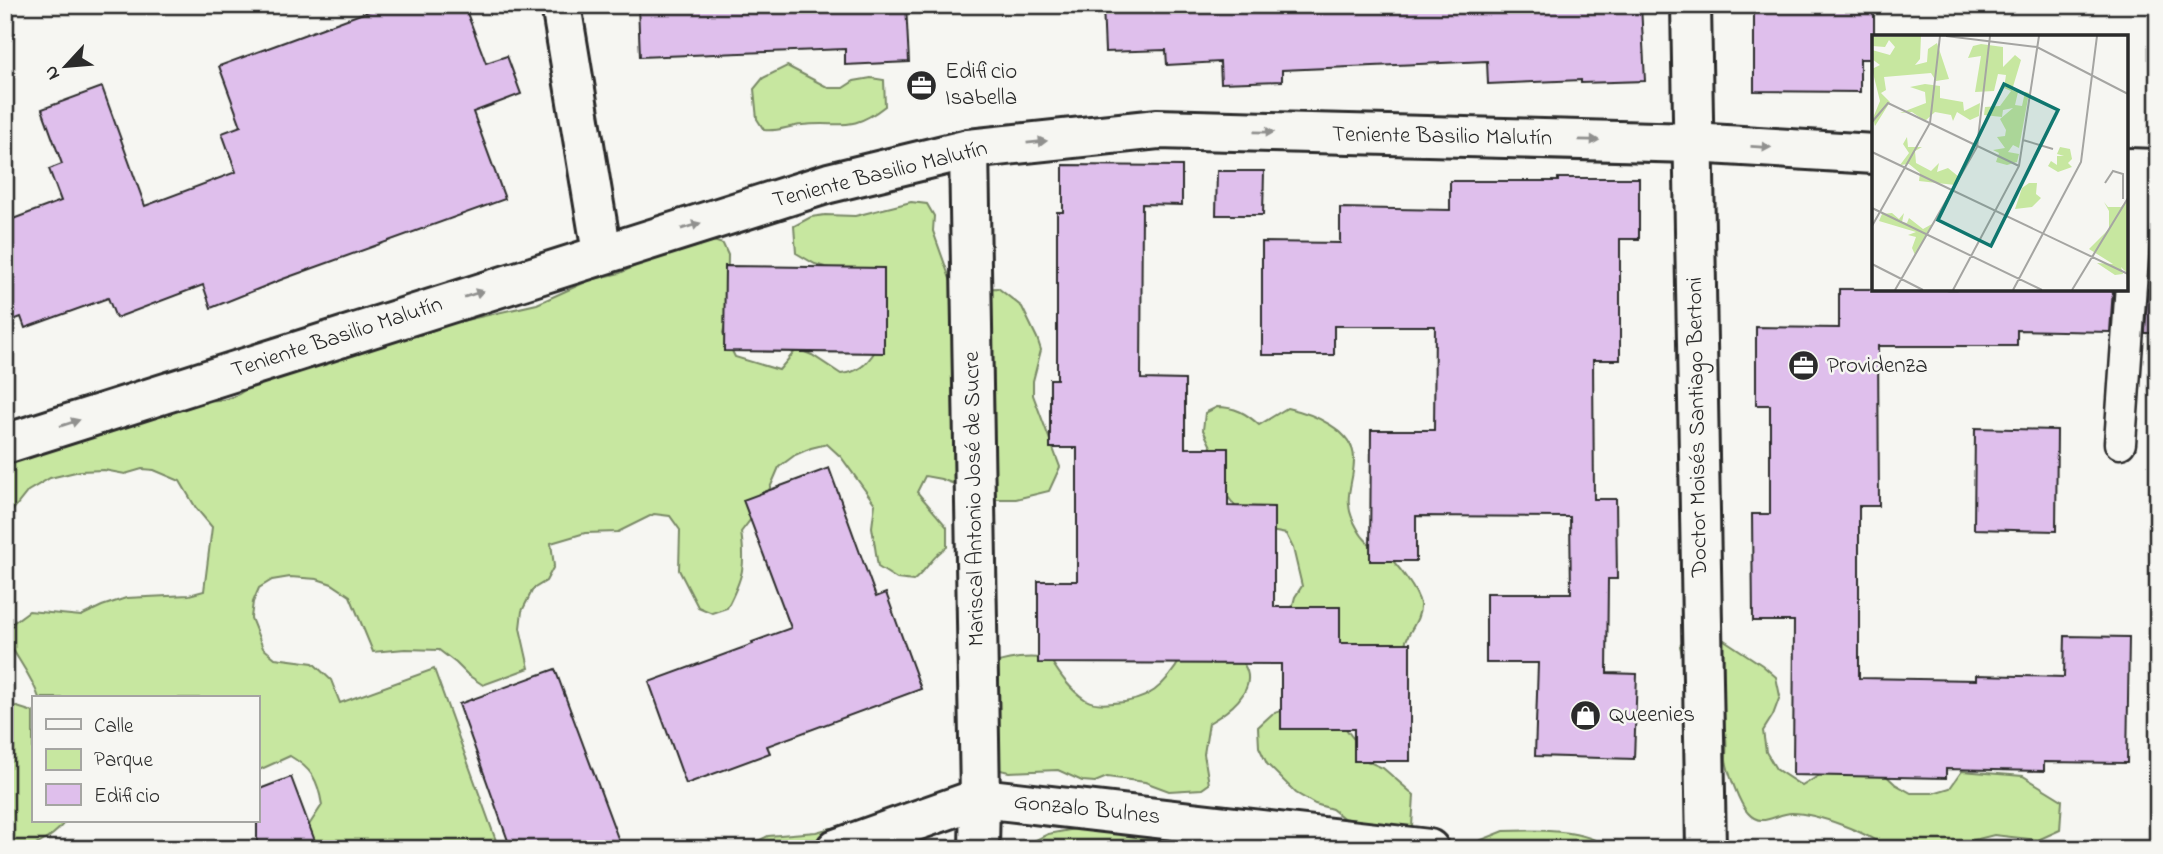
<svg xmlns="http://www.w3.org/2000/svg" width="2163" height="854" font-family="'Indie Flower',sans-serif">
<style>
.green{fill:#c7e7a0;stroke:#798966;stroke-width:2}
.building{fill:#dfbfec;stroke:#2b2b2b;stroke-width:2}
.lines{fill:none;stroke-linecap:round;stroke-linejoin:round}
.lane-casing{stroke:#2b2b2b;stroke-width:35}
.street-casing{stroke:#2b2b2b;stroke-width:44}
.secondary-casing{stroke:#2b2b2b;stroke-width:44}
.lane{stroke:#f6f6f2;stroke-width:30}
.street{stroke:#f6f6f2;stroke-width:38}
.secondary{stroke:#f6f6f2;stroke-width:38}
.oneway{fill:#90908e}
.labels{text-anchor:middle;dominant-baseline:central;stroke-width:5;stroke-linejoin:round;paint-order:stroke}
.poi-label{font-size:23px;fill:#2b2b2b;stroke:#f6f6f2;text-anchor:start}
.street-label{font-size:23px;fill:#2b2b2b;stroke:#f6f6f2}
.inset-road{fill:none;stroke:#a5a5a2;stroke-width:2}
.view{fill:#0f766e;fill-opacity:0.15;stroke:#0f766e;stroke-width:3.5}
.inset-edge{fill:none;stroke:#2b2b2b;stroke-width:3.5}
</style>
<rect width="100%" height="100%" fill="#f6f6f2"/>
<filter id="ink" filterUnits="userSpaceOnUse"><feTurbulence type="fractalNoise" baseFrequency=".0143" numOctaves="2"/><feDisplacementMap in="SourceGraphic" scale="14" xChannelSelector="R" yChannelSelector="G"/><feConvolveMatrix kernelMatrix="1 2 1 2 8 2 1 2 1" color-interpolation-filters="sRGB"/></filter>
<g filter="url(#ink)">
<g class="green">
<path d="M787 66 829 88H843L854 81 871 78 884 80 885 106C851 133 840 121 802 125 788 126 778 132 764 130L757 119 754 89 763 78Z"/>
<path d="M911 202 927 204 934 216 933 231 954 290 998 288 1022 307 1037 338 1041 350 1033 381V395L1060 467 1049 491 1016 499H994L941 479 925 476 917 492 947 527V547C932 556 927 570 913 581L897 579 878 567 872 527 875 504 841 457 827 444 811 448 795 455 779 467 764 502 741 532C746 566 743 577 727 608L712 613 698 607 679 570 680 530 670 516 654 514 618 532 585 533 551 543 554 566 546 581 533 589 522 611 520 628 529 668 483 685 468 675 456 663 439 650 405 649 373 652 350 596 332 584 317 579 290 577 272 580 259 588 253 602 251 618 263 648 275 658 313 663 331 680 340 703 434 669 499 849H307L309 825 322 805C318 780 312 769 290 756L257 771V698H39C32 676 16 658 6 637L14 622 29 611 81 616 102 606 126 598 189 595 204 591 212 527 196 508 180 481 154 470 142 469 125 474 104 470 80 471 50 478 28 491 5 520V464L169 390C195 397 220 409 245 390 252 384 258 370 263 361L404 337 417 336 453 323 537 304 590 280 620 273 650 259 695 247 710 240 723 244 728 255 727 316 723 333 735 357 779 370 797 349 812 355 841 374C859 372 866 365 876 350L832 269 815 264 796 253 794 226 811 217 825 215 855 216Z"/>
<path d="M1217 407C1235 407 1246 413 1259 425L1287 408C1311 413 1355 430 1354 460 1354 483 1342 498 1354 522 1359 532 1364 541 1374 547 1378 550 1383 552 1387 555 1397 564 1418 591 1420 604 1421 615 1414 625 1409 634 1407 638 1405 645 1402 648 1395 654 1372 662 1363 666L1291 612 1295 597 1302 586 1293 548 1286 534 1271 531 1235 506 1219 485 1216 457 1203 430 1205 413Z"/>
<path d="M1689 632 1715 634 1762 665 1776 677 1780 696 1773 715 1763 731 1766 752 1776 769 1802 786 1839 763 1881 771 1895 784 1911 793H1933L1950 788 1962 771 2023 776 2062 800 2060 830 2038 840 1994 835 1974 840 1973 849H1886C1871 833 1815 813 1792 813 1776 813 1762 829 1748 813 1740 805 1727 770 1726 759 1726 752 1727 744 1726 737 1725 729 1716 702 1711 697 1706 691 1695 687 1689 682L1680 646Z"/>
<path d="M1239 655C1241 660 1245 665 1247 671 1254 694 1226 713 1209 723L1204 754 1209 784 1202 789 1169 791 1145 782 1107 777 1095 782 1082 781 1058 770 1009 772 996 769 993 664C1012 657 1030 656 1050 659 1060 675 1070 690 1086 700 1093 704 1105 704 1113 703 1148 702 1165 686 1182 657Z"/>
<path d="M5 706H14L33 712V821H65C58 833 37 847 23 849 17 849 11 849 5 849Z"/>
<path d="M1288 708 1342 724 1356 742 1362 759 1383 768 1414 795 1412 826 1392 831 1346 820 1332 809 1315 804 1296 793 1267 764 1259 747 1258 727 1272 714Z"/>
<path d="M1108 823 1198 845 1226 844 1229 849H1018L1048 834Z"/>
<path d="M831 828H848L869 849H742L768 836 816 832Z"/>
<path d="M1504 831C1531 830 1589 828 1608 849H1477L1479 841Z"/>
</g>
<g class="building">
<path d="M385 5H464L486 63 507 56 521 94 473 112 505 199 283 279 211 308 203 285 116 318 108 298 25 328 21 317 5 323V222L61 201 49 169 62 164 42 109 102 87 145 206 236 172 222 133 241 126 219 66Z"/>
<path d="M638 5H906L909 62 845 65V49L640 57Z"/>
<path d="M1103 5H1641L1645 81 1581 83V80L1488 84 1487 61 1282 70V81L1221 83 1220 62 1167 65 1166 50 1105 52Z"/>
<path d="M1754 10H1874V59H1860V92L1754 91Z"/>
<path d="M1063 165 1182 166V205L1142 204 1141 379 1185 380V448H1228V506L1274 507V607H1340V643H1410V761H1354V729H1281V664L1038 663V581H1077V448H1050V379H1057V212H1063Z"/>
<path d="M1217 171H1264L1263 215H1216Z"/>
<path d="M1558 178H1639V239H1620V360H1593L1594 499H1616L1617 579H1608L1607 673 1637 674 1634 759 1535 756 1538 663H1486V593H1571L1570 517 1416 516V561H1370L1371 430H1434L1435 326H1334V355H1262V242L1340 243V208L1450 210V181H1558Z"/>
<path d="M725 266 884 268V353L724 351Z"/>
<path d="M1839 289H2113L2110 332 2017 330V346H1878L1879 506H1859V678L1976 680V675L2064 677 2065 636 2129 637 2127 763 2044 762V771L1946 769V778L1793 775 1794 621H1753L1752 514H1770V405H1756V327L1839 328Z"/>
<path d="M2148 289H2158V333H2145Z"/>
<path d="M1975 428 2057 430 2056 531 1974 529Z"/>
<path d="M829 468 876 597 886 593 921 689 767 746 770 753 686 784 649 682 753 644 752 642 791 628 743 500Z"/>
<path d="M555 669 622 849H511L459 704Z"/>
<path d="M291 777 318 849H257V790Z"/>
</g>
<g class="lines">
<defs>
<path id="lane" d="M2120 443 2139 169"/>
<g id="street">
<path d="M561 5 602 253"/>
<path d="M969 149 980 798 979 849"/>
<path d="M836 849 980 798 1429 849"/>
</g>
<g id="secondary">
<path d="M1691 5 1706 849"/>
<path d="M2126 168 2158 169"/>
<path d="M5 444 829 183 969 149 1158 129 1693 143 1874 154"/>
</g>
</defs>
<use href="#lane" class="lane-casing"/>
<use href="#street" class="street-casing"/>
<use href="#secondary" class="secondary-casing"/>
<use href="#lane" class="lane"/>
<use href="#street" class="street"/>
<use href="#secondary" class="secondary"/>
</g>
<defs><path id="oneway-solid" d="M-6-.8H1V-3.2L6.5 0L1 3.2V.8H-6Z" transform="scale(1.75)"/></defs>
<g class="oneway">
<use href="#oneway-solid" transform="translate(1264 132) rotate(1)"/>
<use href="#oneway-solid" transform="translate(1589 140) rotate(1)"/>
<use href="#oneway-solid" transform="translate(1037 142) rotate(-6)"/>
<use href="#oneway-solid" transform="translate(1761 147) rotate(3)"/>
<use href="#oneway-solid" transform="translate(691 226) rotate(-17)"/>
<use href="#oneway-solid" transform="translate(474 294) rotate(-18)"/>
<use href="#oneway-solid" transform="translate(70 423) rotate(-18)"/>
</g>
</g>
<defs>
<symbol id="office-disc" viewBox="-11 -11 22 22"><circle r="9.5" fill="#2b2b2b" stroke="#f6f6f2"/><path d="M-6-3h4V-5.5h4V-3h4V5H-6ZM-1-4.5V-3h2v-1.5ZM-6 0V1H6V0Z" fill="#fff"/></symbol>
<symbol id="shop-disc" viewBox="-11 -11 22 22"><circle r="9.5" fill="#2b2b2b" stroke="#f6f6f2"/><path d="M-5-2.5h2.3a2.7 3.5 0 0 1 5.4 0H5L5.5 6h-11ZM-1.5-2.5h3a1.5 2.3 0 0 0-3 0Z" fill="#fff"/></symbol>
</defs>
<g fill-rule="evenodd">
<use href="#office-disc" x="904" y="68" width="35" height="35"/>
<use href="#office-disc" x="1786" y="348" width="35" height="35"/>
<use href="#shop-disc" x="1568" y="698" width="35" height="35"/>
</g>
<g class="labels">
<g class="poi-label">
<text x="945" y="72">Edificio<tspan x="945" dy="26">Isabella</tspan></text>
<text x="1827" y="366">Providenza</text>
<text x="1609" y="715">Queenies</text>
</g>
<g class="street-label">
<text transform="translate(1442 137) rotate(1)">Teniente Basilio Malutín</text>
<text transform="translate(880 175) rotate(-14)">Teniente Basilio Malutín</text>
<text transform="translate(337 338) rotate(-18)">Teniente Basilio Malutín</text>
<text transform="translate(1698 427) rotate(-91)">Doctor Moisés Santiago Bertoni</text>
<text transform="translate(975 499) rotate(-91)">Mariscal Antonio José de Sucre</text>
<text transform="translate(1087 810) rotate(6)">Gonzalo Bulnes</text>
</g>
</g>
<g transform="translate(1872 35)">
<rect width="256" height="256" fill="#f6f6f2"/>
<path d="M49 1 48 24 43 30 55 27 56 14 65 8 77 44 64 46 59 38 12 42 14 55 9 58 18 67 3 91 1 83 8 66 0 34 8 30 0 24V15L18 20 23 12 17 5 13 12 0 11V2ZM109 9 131 12V32L143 20 149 25 140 55 146 57 143 70 150 71 153 57 157 58 147 113 141 110 136 117 147 119 145 127 135 130 124 127 127 118 121 115 133 113 125 102 133 101 134 95 128 84 141 73 131 75 130 82 112 80 113 72 128 71 139 56 132 53 134 40 126 39 122 56 103 57 109 21 96 23 101 11ZM53 49 68 51V63L91 67 92 76 108 68 107 81 98 85 85 77 81 86 79 80 63 77 53 86 40 77 28 78 54 68 53 57 38 52ZM35 102 36 112H50L43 116 44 128 59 136 67 128 65 137 76 133 87 142 83 150 47 146 48 138 37 129 28 130 37 118 31 109ZM188 112 198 114 200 124 196 128 200 132 186 137 176 131 179 126 185 130V121H192L185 119ZM157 148H165L164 159 169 163 160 172 143 174 150 153ZM255 166V238L249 232 251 239 243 240 225 228 241 229 217 214 237 194V176L232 167 236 172H249ZM20 178 27 184 32 178 30 187 35 188 37 183 51 194 60 189 43 220 40 213 44 202 36 200 44 197 7 186 10 179Z" fill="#c7e7a0"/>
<path class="inset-road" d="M74 1 165 12 256 59M0 87 16 68 147 131M151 105 181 114M0 117 256 239M233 148 241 136 251 139V164M0 173 170 255M0 191 58 88 68 1M0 229 51 255M23 255 105 112 118 1M81 255 147 131 167 1M141 255 209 127 225 1M200 255 256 163"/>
<path class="view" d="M132 49 186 75 119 211 66 185Z"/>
<rect width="256" height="256" class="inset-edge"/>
</g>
<rect width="2163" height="854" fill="none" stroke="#f6f6f2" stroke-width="28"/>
<rect x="14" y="14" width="2135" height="826" fill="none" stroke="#2b2b2b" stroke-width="2.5" filter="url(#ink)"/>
<rect x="32" y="696" width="228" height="126" fill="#f6f6f2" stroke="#a5a5a2" stroke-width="2"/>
<rect x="46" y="719" width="35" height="10" fill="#f6f6f2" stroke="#a5a5a2" stroke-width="2"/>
<text x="94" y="732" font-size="21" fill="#2b2b2b">Calle</text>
<rect x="46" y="749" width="35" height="21" fill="#c7e7a0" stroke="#a5a5a2" stroke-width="2"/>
<text x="94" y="766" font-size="21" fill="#2b2b2b">Parque</text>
<rect x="46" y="784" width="35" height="21" fill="#dfbfec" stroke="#a5a5a2" stroke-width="2"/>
<text x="94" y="802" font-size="21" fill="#2b2b2b">Edificio</text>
<g transform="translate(66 66) rotate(244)" stroke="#f6f6f2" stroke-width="5" paint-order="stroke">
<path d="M0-5L12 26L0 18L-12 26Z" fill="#2b2b2b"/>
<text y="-10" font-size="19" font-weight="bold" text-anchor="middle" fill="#2b2b2b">N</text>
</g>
</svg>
